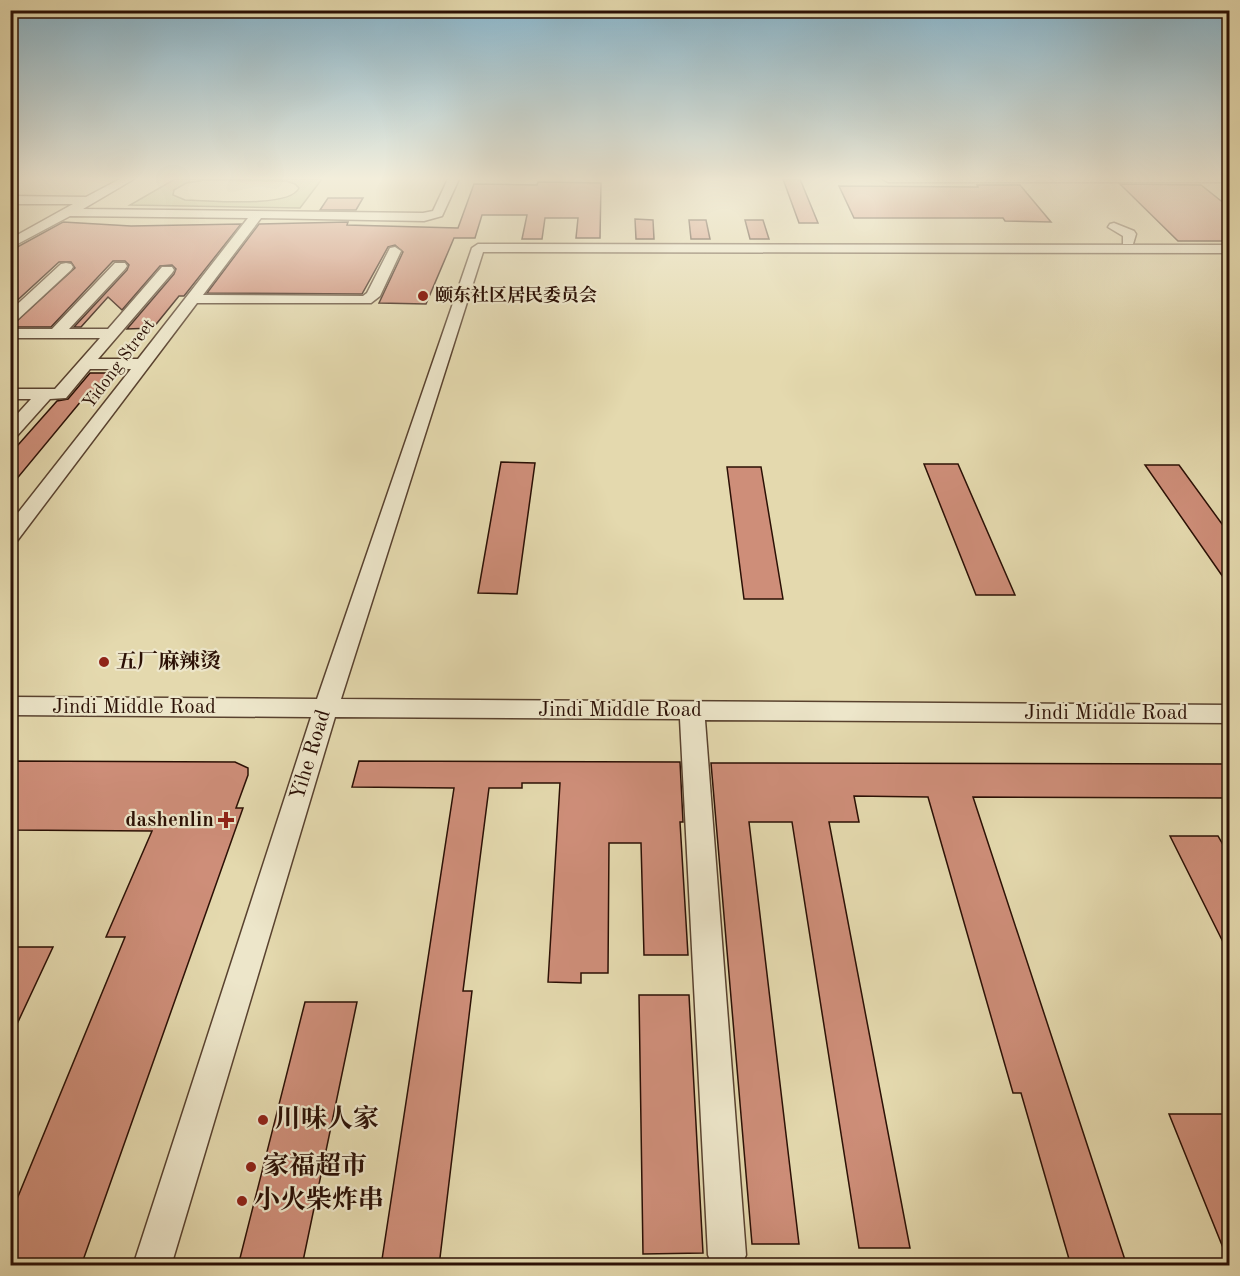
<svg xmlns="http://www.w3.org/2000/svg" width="1240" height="1276" font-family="'Old Standard TT','Noto Serif SC',serif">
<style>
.green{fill:#babe86;stroke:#726746;stroke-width:1.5;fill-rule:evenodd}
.building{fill:#ce8e79;stroke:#2b1005;stroke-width:1.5}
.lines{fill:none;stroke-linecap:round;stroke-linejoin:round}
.minor-casing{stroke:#59422f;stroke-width:3}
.minor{fill:#ede6ca;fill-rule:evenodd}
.poi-dot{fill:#8f2418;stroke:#ede6ca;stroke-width:2}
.labels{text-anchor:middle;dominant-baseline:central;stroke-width:4.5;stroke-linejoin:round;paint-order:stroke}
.far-poi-label{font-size:18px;font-weight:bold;fill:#2b1005;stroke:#ede6ca;text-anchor:start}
.far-street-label{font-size:18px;fill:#2b1005;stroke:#ede6ca}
.poi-label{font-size:21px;font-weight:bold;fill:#2b1005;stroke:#ede6ca;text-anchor:start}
.street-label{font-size:21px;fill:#2b1005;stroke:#ede6ca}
.near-poi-label{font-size:26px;font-weight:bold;fill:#2b1005;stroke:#ede6ca;text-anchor:start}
</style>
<rect width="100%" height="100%" fill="#e4d9ae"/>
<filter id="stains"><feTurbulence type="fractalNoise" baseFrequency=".00333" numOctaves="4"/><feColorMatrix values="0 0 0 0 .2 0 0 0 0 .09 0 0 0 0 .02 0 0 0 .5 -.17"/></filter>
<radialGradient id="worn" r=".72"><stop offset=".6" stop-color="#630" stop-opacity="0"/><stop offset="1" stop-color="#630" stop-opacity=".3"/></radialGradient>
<path class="green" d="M175 179H322L300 208 130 205ZM205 180 286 181 295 184 299 188C289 209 207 200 185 200L173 195 174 190 186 183Z"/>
<g class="building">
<path d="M783 179H800L818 223H799Z"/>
<path d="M538 182 601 183 600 238H576L578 218H545L542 239H522L527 215H482L475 238H454L426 304 379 303 403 252 395 245 388 247 362 294 207 293 259 224 348 222 347 225 458 228 474 184 537 185Z"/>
<path d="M1120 184 1201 185 1230 208V241H1178Z"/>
<path d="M977 185H1020L1051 222 1005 221 1003 218H854L839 186 978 187Z"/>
<path d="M328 198H363L356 210H320Z"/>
<path d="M635 219 653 220 654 239H636Z"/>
<path d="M689 220H706L710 239H691Z"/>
<path d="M745 220H763L769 239H750Z"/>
<path d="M63 222 131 226 241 224 184 296H179L153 328 127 329 174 274 176 269 172 265 160 266 122 310 108 297 81 327H74L127 270 129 265 125 261H113L51 327H10L75 268 71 262H59L10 307V251Z"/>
<path d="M90 373H113L91 400H82L10 487V454L57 401 68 399Z"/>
<path d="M501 462 535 463 517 594 478 593Z"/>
<path d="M924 464H958L1015 595H976Z"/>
<path d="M1145 465H1179L1230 535V587Z"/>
<path d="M727 467H761L783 599H744Z"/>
<path d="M10 761 235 762 248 768V775L236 808H243L81 1266H10V1216L125 937H106L152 831 10 830Z"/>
<path d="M359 761 680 762 683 822H680L688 955H644L641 843H609L608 973H581V983L548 982 560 783H522V788H489L463 991H472L439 1266H381L454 788 352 787Z"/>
<path d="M711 763 1230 764V798L973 797 1127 1266H1071L1021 1093H1013L928 797 854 796 859 822H829L910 1248H859L792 822H749L799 1244H752Z"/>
<path d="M1170 836H1218L1230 857V956Z"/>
<path d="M10 947H53L10 1039Z"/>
<path d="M639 995H689L703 1253 643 1254Z"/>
<path d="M305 1002H357L302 1266H238Z"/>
<path d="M1169 1114H1223L1230 1128V1265Z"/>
</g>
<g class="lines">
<defs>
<g id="minor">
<path d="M120 179H134L83 209 423 213 433 211 448 179H459L442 216 424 221 261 218 203 295 363 296 367 293 390 248 395 247 401 251 380 296 371 303H197L17 541 10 543V523L131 369H90L66 398 50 399 16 437 10 438V422L31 399H10V389H55L100 338H10V329H52L115 263H125L127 266 125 269 69 329H108L162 267H172L174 270 172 273 98 359H138L248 218 70 216 10 248V239L73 204H10V196L86 197Z"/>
<path d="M882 179H1230V182H888Z"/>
<path d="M1114 223 1134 231 1136 234 1133 244H1123V236L1108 227 1110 224Z"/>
<path d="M478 244 1230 245V253L483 252 341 699 1230 705V723L705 720 746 1255 741 1266H713L708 1255 680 719 335 717 171 1266H133L311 717 10 715V697L317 699 472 248Z"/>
<path d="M66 263 71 264 73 267 71 270 15 322 10 323V311L61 264Z"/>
</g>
</defs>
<use href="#minor" class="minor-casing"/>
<use href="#minor" class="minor"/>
</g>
<linearGradient id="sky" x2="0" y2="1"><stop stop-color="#87b6ce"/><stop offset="0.5" stop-color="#f3eedb"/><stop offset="1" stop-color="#f3eedb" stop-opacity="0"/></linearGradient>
<rect width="1240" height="357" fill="url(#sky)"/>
<g class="poi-dot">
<circle cx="423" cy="296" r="6"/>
<circle cx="104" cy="662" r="6"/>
<path d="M223 811h6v6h6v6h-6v6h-6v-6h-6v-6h6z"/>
<circle cx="263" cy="1120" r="6"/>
<circle cx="251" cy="1167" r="6"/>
<circle cx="242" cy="1201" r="6"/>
</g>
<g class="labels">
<g class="far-poi-label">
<text x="435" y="296">颐东社区居民委员会</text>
</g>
<g class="far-street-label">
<text transform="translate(119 364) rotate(-53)">Yidong Street</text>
</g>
<g class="poi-label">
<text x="116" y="662">五厂麻辣烫</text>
<text x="214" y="820" text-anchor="end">dashenlin</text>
</g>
<g class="street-label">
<text x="134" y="707">Jindi Middle Road</text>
<text x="620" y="710">Jindi Middle Road</text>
<text x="1106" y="713">Jindi Middle Road</text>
<text transform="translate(311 755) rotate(-73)">Yihe Road</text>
</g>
<g class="near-poi-label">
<text x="275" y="1120">川味人家</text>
<text x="263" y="1167">家福超市</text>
<text x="254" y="1201">小火柴炸串</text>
</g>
</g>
<rect width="1240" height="1276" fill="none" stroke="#e4d9ae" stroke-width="36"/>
<rect x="12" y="12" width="1216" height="1252" fill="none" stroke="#2b1005" stroke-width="3"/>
<rect x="18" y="18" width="1204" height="1240" fill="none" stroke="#2b1005" stroke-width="1.5"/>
<rect width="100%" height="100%" filter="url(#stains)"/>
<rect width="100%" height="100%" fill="url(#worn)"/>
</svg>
